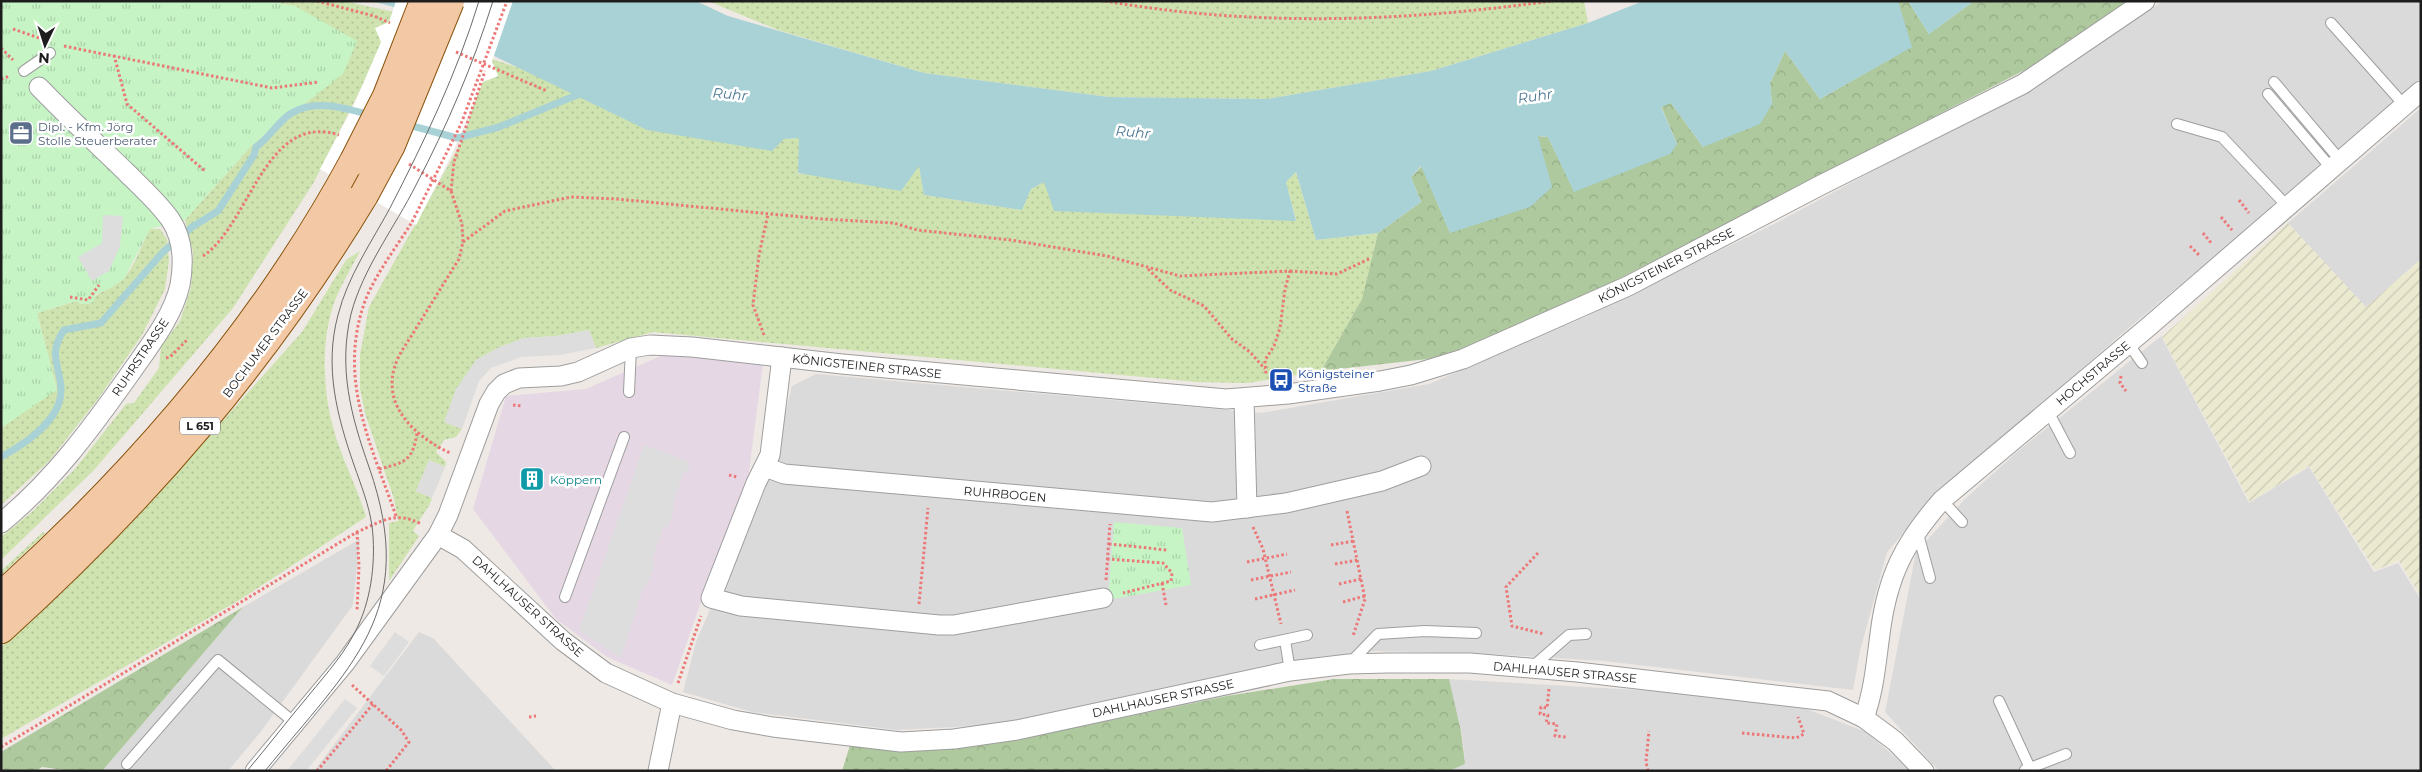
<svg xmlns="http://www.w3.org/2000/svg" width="2422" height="772" font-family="Montserrat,sans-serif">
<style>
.residential{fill:#dbdadb}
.industrial{fill:#e6d7e5}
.farmland{fill:url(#farmland-furrows)}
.grass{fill:url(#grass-dots)}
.forest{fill:url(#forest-crowns)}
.park{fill:url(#park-tufts)}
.parking{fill:#ddd}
.water{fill:#a9d2d7}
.pier{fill:#fff}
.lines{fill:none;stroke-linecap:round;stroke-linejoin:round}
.stream{stroke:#a9d2d7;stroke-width:7}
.service-casing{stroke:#9e9e9e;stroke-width:12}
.minor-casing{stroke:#9e9e9e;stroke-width:21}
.primary-casing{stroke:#89530e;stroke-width:30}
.path{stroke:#ec7777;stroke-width:3;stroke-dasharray:2.5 2.5;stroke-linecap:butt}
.service{stroke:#fff;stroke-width:10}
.minor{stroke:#fff;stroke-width:19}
.primary{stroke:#f3c8a4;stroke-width:28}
.tram{stroke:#6b6b6b;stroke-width:1}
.primary-bridge-casing{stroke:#89530e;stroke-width:30;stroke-linecap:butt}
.path-bridge{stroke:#ec7777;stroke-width:3;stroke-dasharray:2.5 2.5;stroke-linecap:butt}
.primary-bridge{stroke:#f3c8a4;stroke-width:28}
.labels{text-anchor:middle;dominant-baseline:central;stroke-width:5;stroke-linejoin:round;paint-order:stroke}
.shield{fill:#fff;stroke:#616161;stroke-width:1}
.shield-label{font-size:11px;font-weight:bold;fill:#1d1d1d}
.service-label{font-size:12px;fill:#4e5e75;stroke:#fff;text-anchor:start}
.street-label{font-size:12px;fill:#1d1d1d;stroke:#fff}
.transit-label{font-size:12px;fill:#164399;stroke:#fff;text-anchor:start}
.culture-label{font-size:12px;fill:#0d838f;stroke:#fff;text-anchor:start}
.water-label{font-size:14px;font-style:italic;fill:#4c7895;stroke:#fff}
</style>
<defs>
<pattern id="farmland-furrows" width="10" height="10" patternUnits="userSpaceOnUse" patternTransform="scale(1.25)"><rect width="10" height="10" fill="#ebead1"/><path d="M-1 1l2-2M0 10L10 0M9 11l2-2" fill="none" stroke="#c9c8b3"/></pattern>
<pattern id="grass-dots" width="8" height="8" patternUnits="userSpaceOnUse" patternTransform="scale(1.25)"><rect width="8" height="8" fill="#cee3af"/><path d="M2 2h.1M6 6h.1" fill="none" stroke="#b0c296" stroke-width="1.8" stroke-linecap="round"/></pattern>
<pattern id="forest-crowns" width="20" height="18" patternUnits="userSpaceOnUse" patternTransform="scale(1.25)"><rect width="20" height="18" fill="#aec99d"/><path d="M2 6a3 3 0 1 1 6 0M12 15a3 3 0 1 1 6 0" fill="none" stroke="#95ac87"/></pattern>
<pattern id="park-tufts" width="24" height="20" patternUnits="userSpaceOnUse" patternTransform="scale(1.25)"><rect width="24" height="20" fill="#c6f4c5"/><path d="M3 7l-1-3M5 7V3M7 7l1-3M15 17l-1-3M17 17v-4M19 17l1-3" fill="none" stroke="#aad1a9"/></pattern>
</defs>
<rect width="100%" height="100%" fill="#eee9e4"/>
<g class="residential">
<path d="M2163 1H2421V78L2308 178 2131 326 1934 498 1887 552 1860 651 1853 690 1604 661 1491 654 1376 651 1317 657 1219 676 1012 724 897 730 752 712 683 692 696 642 772 465 792 386 816 374 1261 413 1429 384 1585 317 1778 222 2061 70Z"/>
<path d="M2421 108V259L2366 308 2288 223Z"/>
<path d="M2161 336 2249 503 2309 467 2374 572 2398 563 2421 600V771H1939L1885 712 1916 552 1966 498 2017 452Z"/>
<path d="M360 539 353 605 259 734 228 771H102L243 607Z"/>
<path d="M419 632 433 638 556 771H314Z"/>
<path d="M1448 679 1673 692 1794 704 1866 732 1911 771H1449L1465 764 1462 733Z"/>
</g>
<path class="industrial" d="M672 351 763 363 748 479 700 605 672 685 607 657 556 619 473 509 506 396 586 389Z"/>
<path class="farmland" d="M2288 223 2366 307 2421 259V597L2399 561 2375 570 2309 466 2250 502 2162 337Z"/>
<g class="grass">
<path d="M264 1H344L394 12 383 44 314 182 233 308 94 470 1 560V537L32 512 75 469 126 404 134 403 159 368 161 347 180 321 191 288 193 252 185 220 252 145 343 73 295 6Z"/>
<path d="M708 1H1584L1588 23 1431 71 1267 99 1109 97 924 73 778 30Z"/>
<path d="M489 58 537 74 784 139 800 138 798 174 919 166 924 195 1022 210 1031 189 1044 182 1162 214 1296 220 1286 182 1296 172 1316 240 1378 233 1362 299 1321 371 1248 383 1197 382 653 332 596 348 589 330 557 336 524 338 500 347 476 360 444 422 462 429 456 437 444 440 436 452 446 462 445 467 429 460 416 491 432 498C430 507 418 521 413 531L419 536 389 581V523L398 521 394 499 365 413 360 388V355L369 307 463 139Z"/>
<path d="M150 229H160L167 239 169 261 165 289 142 335 98 399 49 461 1 505V428L57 389 37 313 77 301 81 304H89C99 289 109 291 122 280 133 270 143 242 150 229Z"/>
<path d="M360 251C351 269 340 286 333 306 321 343 323 390 333 427 341 458 357 486 366 517L241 599 1 739V647L121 532 219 425 302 332 346 260Z"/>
<path d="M43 532 45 534 1 575V571Z"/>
</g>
<g class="forest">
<path d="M1897 1H1908L1929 34 1974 1H2132L2048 58 1609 284 1445 357 1321 371 1362 299 1378 233 1421 202 1411 177 1422 166 1450 233 1538 136 1548 137 1574 191 1677 144 1661 106 1671 103 1703 147 1772 104 1770 83 1785 51 1820 99 1911 47Z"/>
<path d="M243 607 102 771H72L42 767 36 771H1V752Z"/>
<path d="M1334 679H1449L1461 731 1465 764 1449 771H842L852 739 899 746 1025 738 1227 696Z"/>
</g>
<g class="park">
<path d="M1 1H264L295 6 357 41 343 74 252 145 185 220 150 229 124 279 109 289 96 294 93 302C87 305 82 305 76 301L37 313 57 390 1 428Z"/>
<path d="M1114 522 1182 528 1191 585 1108 600Z"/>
</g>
<g class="parking">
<path d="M103 215 123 216 120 246 109 271 92 281 78 257 102 243Z"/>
<path d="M589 330 596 348 560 355 521 357 491 368 479 381 462 429 444 422 456 389 476 360 500 347 524 338 557 336Z"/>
<path d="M644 445 690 462 688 472 684 471 672 506 675 507 668 527 664 526 652 561 655 564 647 585H644L621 658 579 631Z"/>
<path d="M429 460 445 467 432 498 416 491Z"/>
<path d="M395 632 409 642 384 676 370 666Z"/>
<path d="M345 699 357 708 306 771H287Z"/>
</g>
<g class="water">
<path d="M370 1H696L728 16 924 73 1109 97 1267 99 1431 71 1588 23 1643 1H1898L1912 47 1820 99 1785 51 1770 83 1772 104 1760 124 1703 147 1671 103 1661 107 1677 144 1670 154 1574 192 1548 137 1538 136 1552 187 1530 207 1450 233 1421 166 1411 177 1421 202 1378 233 1316 240 1296 172 1286 182 1296 221 1054 211 1044 182 1031 189 1022 210 924 195 919 166 901 191 798 173 799 138 784 139 772 151 647 130 391 6Z"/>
<path d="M1908 1H1974L1929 34Z"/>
</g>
<path class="pier" d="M396 1H513L492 61 498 76 483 82 452 154 416 225 320 169 353 107 381 42 375 28 389 22Z"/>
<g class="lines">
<g class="stream">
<path d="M405 124 457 138 499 127 582 93"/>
<path d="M1 457C25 444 63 419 61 388 59 363 48 354 64 330L101 323 163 252 192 227 218 211 254 155 256 147C269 138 277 123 290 114 314 98 345 108 371 115"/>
</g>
<defs>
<g id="service">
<path d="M2331 23 2405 106"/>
<path d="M24 71 50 53"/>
<path d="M2274 82 2340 160"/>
<path d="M2268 94 2331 168"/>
<path d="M2177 124 2222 137 2287 206"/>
<path d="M2128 343 2142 363"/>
<path d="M629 392 631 348"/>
<path d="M2048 411 2070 453"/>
<path d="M1942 500 1962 522"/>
<path d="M1917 530 1930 578"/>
<path d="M565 597 624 437"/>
<path d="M1285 640 1290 671"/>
<path d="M1260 645 1307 635"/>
<path d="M1350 663 1378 634 1425 631 1476 633"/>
<path d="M1531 668 1569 635 1586 634"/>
<path d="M1999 701 2030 768"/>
<path d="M127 764 218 660 295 723"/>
<path d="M2025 770 2066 754"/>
</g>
<g id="minor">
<path d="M782 357 770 455 756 483 711 598 741 606 939 625H954L1103 598"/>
<path d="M1244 399 1247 508"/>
<path d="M765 467 784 474 1212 512 1286 503 1382 481 1421 466"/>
<path d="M1 523C54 480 93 426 132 371 150 345 173 316 180 285 184 263 183 238 170 219 158 202 141 187 126 172 97 144 67 116 39 87"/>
<path d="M438 535 463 549 563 641 606 673 672 703 733 720 773 727 901 742 954 739 1017 730 1290 671 1349 664 1387 663H1470L1577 672 1828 701 1864 718 1895 741 1924 771"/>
<path d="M1864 718C1874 691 1876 663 1880 634 1887 577 1904 543 1942 500L2147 328 2421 91"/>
<path d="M255 771 345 663 438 535 448 515 489 404 496 392 504 384 519 378 561 376 578 372 631 348 650 345 692 347 842 364 1226 399 1288 394 1380 381 1411 375 1463 359 1628 286 1821 185 2023 84 2145 1"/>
<path d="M658 771 672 703"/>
</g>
<g id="primary">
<path d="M1 596C140 471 265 326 354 161"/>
<path d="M1 629C145 499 264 361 364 195"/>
</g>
</defs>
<use href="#service" class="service-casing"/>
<use href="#minor" class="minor-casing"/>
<use href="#primary" class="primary-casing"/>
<g class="path">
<path d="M317 1 374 16 390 23"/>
<path d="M1105 1C1255 27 1400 22 1551 1"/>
<path d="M13 29 42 39"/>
<path d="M64 46 272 88 319 82"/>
<path d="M1 48 13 60"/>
<path d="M456 52 547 91"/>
<path d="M114 55 127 104 205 171"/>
<path d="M1 79 10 76"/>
<path d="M409 164 451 191 462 224 463 242 459 259C445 281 432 303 418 325 412 336 404 346 398 358 378 402 412 435 450 453"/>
<path d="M451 191 454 162 485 71"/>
<path d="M2239 200 2249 213"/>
<path d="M2221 217 2232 230"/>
<path d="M2203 233 2212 244"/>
<path d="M463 242 505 211 571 197 617 199 823 219 894 223 917 230 1011 240 1107 256 1180 276 1290 271 1285 289 1280 328 1274 346 1265 360 1266 375"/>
<path d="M2190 246 2200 256"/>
<path d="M203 256C250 225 265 111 339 135"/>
<path d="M1148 269 1170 290 1204 306 1232 339 1250 352 1265 369"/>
<path d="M1290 271 1337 274 1371 258"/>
<path d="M70 297 88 300 99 285"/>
<path d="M764 335 753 305 759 255 768 214"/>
<path d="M166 358 170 357 188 339"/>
<path d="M2121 376 2120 383 2126 391"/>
<path d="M513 405 522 406"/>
<path d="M379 469C405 463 413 460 417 433"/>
<path d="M729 475 737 477"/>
<path d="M1347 511 1365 599 1353 636"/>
<path d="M396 516C371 444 337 379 365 301 375 275 397 246 412 222"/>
<path d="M1253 527 1263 549 1281 624"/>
<path d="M357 532 359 566 357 611"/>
<path d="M1109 544 1167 550"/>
<path d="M1331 545 1354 541"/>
<path d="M1538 553 1506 587 1512 626 1544 634"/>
<path d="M1107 559 1163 563 1172 573 1171 581 1123 593"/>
<path d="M1247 562 1287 554"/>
<path d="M1335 564 1358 560"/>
<path d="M1106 580 1110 524"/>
<path d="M1251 580 1291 572"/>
<path d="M1162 583 1166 605"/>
<path d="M1339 584 1361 579"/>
<path d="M1255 599 1295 590"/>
<path d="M1343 602 1365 596"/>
<path d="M919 604 928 508"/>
<path d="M678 683 701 616"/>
<path d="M352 685 401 730 409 742 386 771"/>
<path d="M1549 689 1547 708 1541 707 1540 714 1548 715 1546 723 1557 724 1555 736 1566 737"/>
<path d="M529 717 536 716"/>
<path d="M1742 733 1796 738 1804 734 1798 717"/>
<path d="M1 747 357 532C381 522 395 510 421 524"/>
<path d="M317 771 373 704"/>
<path d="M1648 771 1646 762 1649 731"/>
</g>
<use href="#service" class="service"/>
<use href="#minor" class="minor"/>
<use href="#primary" class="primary"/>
<g class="tram">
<path d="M247 771C268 746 288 720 309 695 327 673 346 652 358 626 372 596 376 558 372 526 369 505 361 485 354 465 337 416 324 367 338 315 348 276 371 243 390 208 424 142 457 73 479 1"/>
<path d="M265 771C350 666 420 613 369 467 351 416 338 368 351 314 363 268 395 227 416 185 447 126 473 65 493 1"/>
</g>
<defs>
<g id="primary-bridge">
<path d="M354 161 387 96 424 1"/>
<path d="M364 195 391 145 450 1"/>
</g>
</defs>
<use href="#primary-bridge" class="primary-bridge-casing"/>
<path class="path-bridge" d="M412 222 461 124 507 1"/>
<use href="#primary-bridge" class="primary-bridge"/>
</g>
<defs>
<symbol id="office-square" viewBox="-11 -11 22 22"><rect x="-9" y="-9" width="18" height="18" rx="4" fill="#5c6f8a" stroke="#fff"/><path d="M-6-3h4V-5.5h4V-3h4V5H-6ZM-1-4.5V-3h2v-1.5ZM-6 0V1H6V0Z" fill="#fff"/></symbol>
<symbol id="bus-square" viewBox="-11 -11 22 22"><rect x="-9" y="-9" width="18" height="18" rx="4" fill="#1a4fb4" stroke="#fff"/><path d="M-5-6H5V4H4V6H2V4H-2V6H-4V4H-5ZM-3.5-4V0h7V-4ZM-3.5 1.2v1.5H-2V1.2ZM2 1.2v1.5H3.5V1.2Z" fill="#fff"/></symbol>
<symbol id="building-square" viewBox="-11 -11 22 22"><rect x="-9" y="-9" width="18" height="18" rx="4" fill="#0f9aa8" stroke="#fff"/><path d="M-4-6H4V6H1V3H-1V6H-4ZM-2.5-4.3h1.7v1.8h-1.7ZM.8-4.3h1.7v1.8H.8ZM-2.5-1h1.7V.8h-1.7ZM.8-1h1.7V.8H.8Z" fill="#fff"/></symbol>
</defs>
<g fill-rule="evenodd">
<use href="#office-square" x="7" y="119" width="28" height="28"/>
<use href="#bus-square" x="1267" y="366" width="28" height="28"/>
<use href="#building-square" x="518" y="465" width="28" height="28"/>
</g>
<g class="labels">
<rect class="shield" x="180" y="417.5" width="40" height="17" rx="4"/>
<g class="shield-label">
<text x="200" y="426">L 651</text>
</g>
<g class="service-label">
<text x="38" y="126">Dipl. - Kfm. Jörg<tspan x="38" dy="14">Stolle Steuerberater</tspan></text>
</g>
<g class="street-label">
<text transform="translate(1666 265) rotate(-27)">KÖNIGSTEINER STRASSE</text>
<text transform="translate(265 343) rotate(-53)">BOCHUMER STRASSE</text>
<text transform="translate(140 357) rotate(-56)">RUHRSTRASSE</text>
<text transform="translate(867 366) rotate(6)">KÖNIGSTEINER STRASSE</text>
<text transform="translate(2093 373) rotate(-40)">HOCHSTRASSE</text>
<text transform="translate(1005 494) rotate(5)">RUHRBOGEN</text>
<text transform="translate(528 606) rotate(42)">DAHLHAUSER STRASSE</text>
<text transform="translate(1565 672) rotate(5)">DAHLHAUSER STRASSE</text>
<text transform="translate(1163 698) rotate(-12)">DAHLHAUSER STRASSE</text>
</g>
<g class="transit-label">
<text x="1298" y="373">Königsteiner<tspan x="1298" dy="14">Straße</tspan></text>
</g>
<g class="culture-label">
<text x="550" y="479">Köppern</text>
</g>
<g class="water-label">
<text transform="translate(730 94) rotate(5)">Ruhr</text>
<text transform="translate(1535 96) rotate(-8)">Ruhr</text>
<text transform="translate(1133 132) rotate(5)">Ruhr</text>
</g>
</g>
<rect width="2422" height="772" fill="none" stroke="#1d1d1d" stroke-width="5"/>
<g transform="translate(45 45) rotate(184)" stroke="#ffffff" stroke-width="4" paint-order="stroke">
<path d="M0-4L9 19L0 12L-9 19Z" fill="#1d1d1d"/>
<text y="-8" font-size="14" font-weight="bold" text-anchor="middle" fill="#1d1d1d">N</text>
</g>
</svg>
